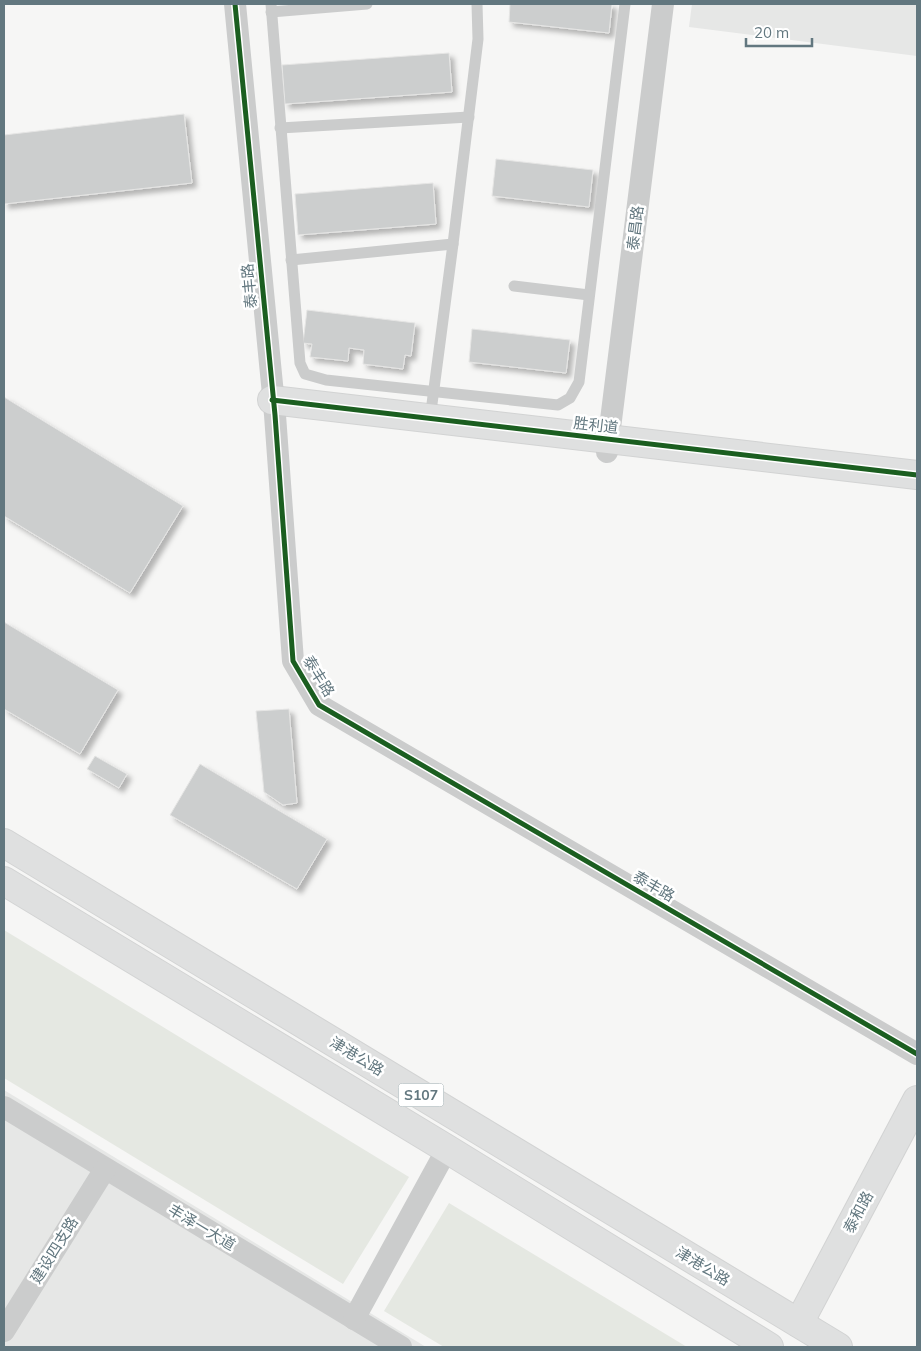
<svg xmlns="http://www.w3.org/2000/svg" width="921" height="1351" font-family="Mulish,'Noto Sans SC',sans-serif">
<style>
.built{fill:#e6e7e6}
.green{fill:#e5e8e2}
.building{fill:#cccece;stroke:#e5e5e4;filter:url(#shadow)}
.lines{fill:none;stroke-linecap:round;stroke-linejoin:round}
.secondary-casing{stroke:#d2d3d3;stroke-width:30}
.primary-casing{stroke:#d2d3d3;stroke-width:30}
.lane{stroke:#cbcccc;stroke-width:11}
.street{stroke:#cbcccc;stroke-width:22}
.secondary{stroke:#dfe0e0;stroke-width:28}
.primary{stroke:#dfe0e0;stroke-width:28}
.cycleway-casing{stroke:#fff;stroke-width:8}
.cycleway{stroke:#1b5e20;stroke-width:5}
.labels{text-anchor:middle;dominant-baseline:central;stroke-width:5;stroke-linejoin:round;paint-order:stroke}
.shield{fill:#fff;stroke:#91a0a5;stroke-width:1}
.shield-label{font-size:14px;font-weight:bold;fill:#62777f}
.street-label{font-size:15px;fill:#62777f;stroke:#fff}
</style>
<defs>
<filter id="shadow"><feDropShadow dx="4.5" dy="4.5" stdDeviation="2.5" flood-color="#0004"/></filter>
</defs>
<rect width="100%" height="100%" fill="#f6f6f5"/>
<g class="built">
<path d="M692 4H917V56L689 27Z"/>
<path d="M4 1090 426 1347H4Z"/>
</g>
<g class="green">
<path d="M4 930 409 1177 343 1284 4 1078Z"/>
<path d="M449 1203 687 1347H444L384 1311Z"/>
</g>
<g class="building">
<path d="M510 4H612L609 33 509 22Z"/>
<path d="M449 53 452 92 285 104 282 65Z"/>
<path d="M184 114 192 183 4 204V135Z"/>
<path d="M496 159 593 170 589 207 492 196Z"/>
<path d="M433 183 436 224 298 235 295 194Z"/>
<path d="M307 310 415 323 411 356 405 355 403 369 363 364 364 350 349 348 348 361 310 357 312 344 303 343Z"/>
<path d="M472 329 570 340 566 373 469 362Z"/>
<path d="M4 397 183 506 130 593 4 516Z"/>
<path d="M4 622 118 690 80 754 4 709Z"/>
<path d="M289 709 297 803 283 805 264 792 256 711Z"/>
<path d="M95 756 127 774 119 788 87 769Z"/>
<path d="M200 764 327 839 297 889 170 815Z"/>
</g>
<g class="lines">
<defs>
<g id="secondary">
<path d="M272 400 917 475"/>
<path d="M799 1323 917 1100"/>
</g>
<g id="primary">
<path d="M4 843 838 1347"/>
<path d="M4 881 447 1149 769 1347"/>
</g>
</defs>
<use href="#secondary" class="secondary-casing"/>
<use href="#primary" class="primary-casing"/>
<g class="lane">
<path d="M271 4 300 363 305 374 326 380 558 405 570 398 579 382 625 4"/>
<path d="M271 12 367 4"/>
<path d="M280 128 469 117"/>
<path d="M291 260 453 244"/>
<path d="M514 286 589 295"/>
<path d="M430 419 453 244 478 39 477 4"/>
</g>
<g class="street">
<path d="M235 4 275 415 293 661 319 705 917 1054"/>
<path d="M607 452 663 4"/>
<path d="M4 1107 401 1347"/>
<path d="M354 1319 447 1149"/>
<path d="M4 1331 105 1169"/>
</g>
<use href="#secondary" class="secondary"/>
<use href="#primary" class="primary"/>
<defs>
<g id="cycleway">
<path d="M235 4 275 415 293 661 319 705 917 1054"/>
<path d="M272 400 917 475"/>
</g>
</defs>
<use href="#cycleway" class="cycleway-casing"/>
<use href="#cycleway" class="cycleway"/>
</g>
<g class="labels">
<rect class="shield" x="398.5" y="1083.5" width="45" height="23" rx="4"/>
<g class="shield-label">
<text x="421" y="1095">S107</text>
</g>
<g class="street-label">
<text transform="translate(635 228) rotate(-83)">泰昌路</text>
<text transform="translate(249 286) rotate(-95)">泰丰路</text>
<text transform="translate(596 425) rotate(7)">胜利道</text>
<text transform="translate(319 676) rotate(58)">泰丰路</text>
<text transform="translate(654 886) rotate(30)">泰丰路</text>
<text transform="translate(357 1056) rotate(31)">津港公路</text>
<text transform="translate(858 1212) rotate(-62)">泰和路</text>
<text transform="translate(202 1227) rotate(31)">丰泽一大道</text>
<text transform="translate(54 1250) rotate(-58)">建设四支路</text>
<text transform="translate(703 1266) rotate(31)">津港公路</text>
</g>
</g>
<rect width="921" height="1351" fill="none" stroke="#62777f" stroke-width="10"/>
<path d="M746 38v8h66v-8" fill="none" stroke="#62777f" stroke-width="2.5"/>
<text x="754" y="38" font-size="15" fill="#62777f" stroke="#ffffff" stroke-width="4" paint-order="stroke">20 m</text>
</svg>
